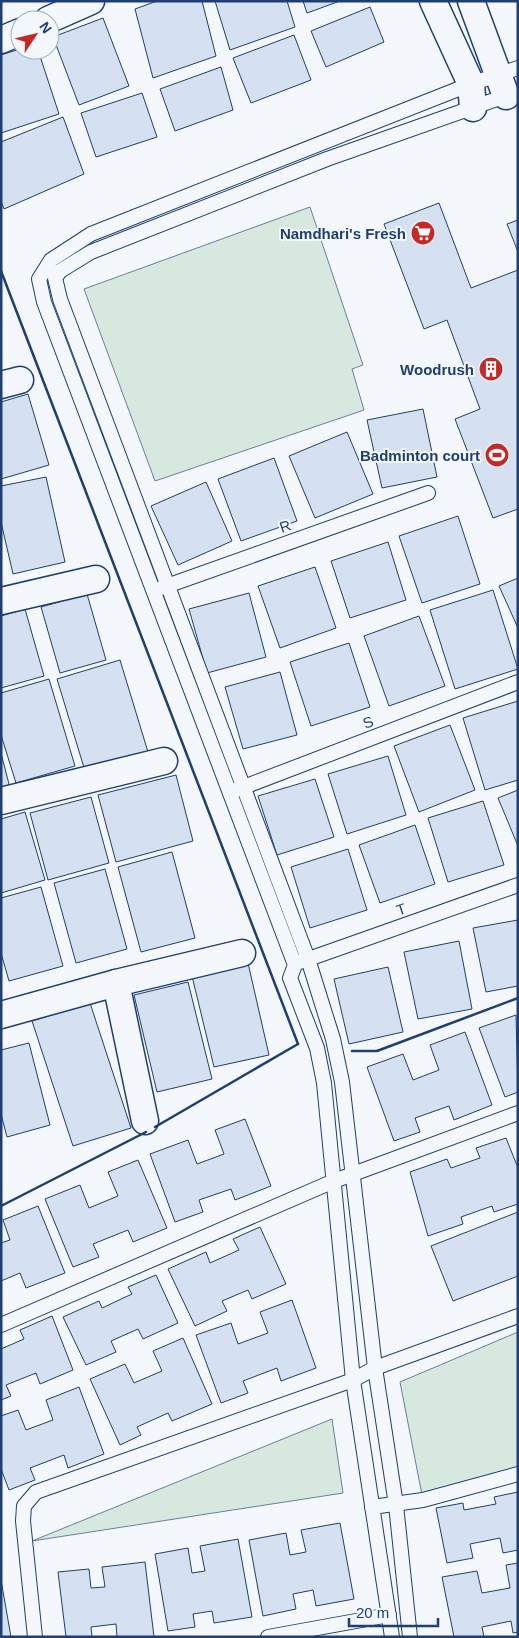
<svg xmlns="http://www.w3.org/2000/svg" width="519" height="1638" font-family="Arial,sans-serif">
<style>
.green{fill:#d7e8df;stroke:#687fa3}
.building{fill:#d5e0f0;stroke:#1d3f73}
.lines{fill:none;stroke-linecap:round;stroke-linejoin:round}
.service-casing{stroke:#1d3f73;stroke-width:16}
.minor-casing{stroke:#1d3f73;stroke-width:29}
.service{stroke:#f4f7fb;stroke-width:14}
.minor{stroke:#f4f7fb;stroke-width:26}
.wall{stroke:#1d3f73;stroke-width:2.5}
.labels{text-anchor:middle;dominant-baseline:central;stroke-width:4;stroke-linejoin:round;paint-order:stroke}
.poi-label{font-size:15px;font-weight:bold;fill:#1d3f73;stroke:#f4f7fb;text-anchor:end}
.street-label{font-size:15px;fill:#1d3f73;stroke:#f4f7fb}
</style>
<rect width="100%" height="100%" fill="#f4f7fb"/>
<g class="green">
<path d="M310 207 363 365 352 369 364 410 155 481 84 289Z"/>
<path d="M518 1332V1471L423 1500 400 1382Z"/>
<path d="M332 1419 343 1493 32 1541Z"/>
</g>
<g class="building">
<path d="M157 1H202L216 56 153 78 135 9Z"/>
<path d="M215 1H287L295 27 230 50Z"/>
<path d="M303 1H340L307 13Z"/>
<path d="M370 7 384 42 326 67 311 31Z"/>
<path d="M103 18 129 86 79 105 53 37Z"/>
<path d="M294 35 311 80 251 103 233 58Z"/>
<path d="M20 49 38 50 59 114 1 133V55Z"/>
<path d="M221 67 233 110 175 131 160 89Z"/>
<path d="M142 93 157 137 96 157 81 113Z"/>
<path d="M63 117 84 174 4 209 1 201V142Z"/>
<path d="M439 203 471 288 518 270V509L493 518 455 419 480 409 447 320 424 329 384 224Z"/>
<path d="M518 220V252L507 224Z"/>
<path d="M28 394 49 465 1 479V402Z"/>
<path d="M423 409 437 477 382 488 367 420Z"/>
<path d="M347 432 373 494 315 518 289 456Z"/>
<path d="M274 458 297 521 241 541 218 479Z"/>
<path d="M46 477 65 562 13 574 1 522V486Z"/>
<path d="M206 482 232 541 178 565 151 506Z"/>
<path d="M458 516 480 584 422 603 399 536Z"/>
<path d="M388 542 406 600 350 618 331 561Z"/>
<path d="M315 567 336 628 280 648 258 586Z"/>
<path d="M518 578V628L499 586Z"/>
<path d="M493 590 518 669 455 689 430 610Z"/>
<path d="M249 593 266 657 207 673 189 609Z"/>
<path d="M87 594 106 660 60 673 41 607Z"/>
<path d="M25 609 44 676 1 688V616Z"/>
<path d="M419 616 445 686 389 706 364 636Z"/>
<path d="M349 643 370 707 311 726 290 662Z"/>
<path d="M120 660 148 752 85 771 57 679Z"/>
<path d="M280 672 297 735 243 749 225 687Z"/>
<path d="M49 679 75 766 16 783 1 735V693Z"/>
<path d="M518 701V780L485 790 463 718Z"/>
<path d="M450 725 475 790 419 812 394 746Z"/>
<path d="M1 753 10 788 1 790Z"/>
<path d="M388 756 406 815 347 834 328 774Z"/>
<path d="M176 775 193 841 116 862 98 795Z"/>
<path d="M315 779 334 837 277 855 258 796Z"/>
<path d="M518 790V846L498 798Z"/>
<path d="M91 797 109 863 48 880 30 813Z"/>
<path d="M483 801 504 865 448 882 428 818Z"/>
<path d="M25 812 45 880 1 893V819Z"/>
<path d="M415 825 435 884 380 903 359 845Z"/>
<path d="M348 849 367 910 310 928 291 867Z"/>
<path d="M172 852 195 938 141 952 118 867Z"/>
<path d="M105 869 127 949 76 963 54 883Z"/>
<path d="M41 887 63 966 9 981 1 953V898Z"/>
<path d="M518 920V986L486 992 473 928Z"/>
<path d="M459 941 472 1009 418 1019 404 952Z"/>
<path d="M248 963 269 1055 214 1067 192 976Z"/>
<path d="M388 967 403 1032 349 1044 334 979Z"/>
<path d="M188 982 212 1079 157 1092 134 995Z"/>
<path d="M90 1003 131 1128 73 1146 32 1021Z"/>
<path d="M516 1015 518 1092 505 1097 479 1028Z"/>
<path d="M465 1032 492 1105 454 1120 449 1106 415 1118 420 1132 394 1141 367 1067 403 1054 413 1080 439 1070 430 1045Z"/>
<path d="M29 1043 50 1125 7 1137 1 1114V1050Z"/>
<path d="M245 1119 271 1186 235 1200 231 1189 199 1200 203 1212 175 1222 150 1154 188 1140 197 1164 224 1154 215 1130Z"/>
<path d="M506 1138 518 1168V1204L494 1212 492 1206 461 1217 463 1224 428 1236 410 1172 447 1159 451 1168 480 1158 476 1148Z"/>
<path d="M138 1160 167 1228 133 1242 128 1230 93 1244 99 1257 73 1267 45 1199 80 1185 89 1208 118 1196 108 1172Z"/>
<path d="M38 1206 65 1273 26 1288 20 1273 1 1281V1243L10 1240 3 1220Z"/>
<path d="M518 1212V1276L453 1301 431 1246Z"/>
<path d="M260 1227 286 1284 252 1299 248 1290 222 1301 227 1311 195 1326 168 1269 206 1252 210 1263 239 1250 233 1239Z"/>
<path d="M156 1275 178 1323 143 1339 138 1329 111 1341 116 1352 86 1365 63 1317 99 1301 102 1308 132 1294 128 1287Z"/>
<path d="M292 1300 316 1368 281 1381 277 1368 243 1381 248 1393 221 1403 196 1335 231 1323 238 1344 268 1333 260 1312Z"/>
<path d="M52 1316 73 1370 40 1384 36 1373 6 1385 11 1396 1 1400V1349L24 1339 20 1330Z"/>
<path d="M183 1338 212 1404 172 1421 168 1413 137 1427 141 1435 120 1445 90 1379 125 1364 134 1383 162 1371 153 1351Z"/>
<path d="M79 1387 104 1454 68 1468 64 1455 30 1468 35 1480 9 1490 1 1469V1416L18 1410 26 1430 53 1420 46 1400Z"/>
<path d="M518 1492V1550L503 1553 500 1538 470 1544 473 1558 447 1563 436 1508 463 1503 464 1510 496 1504 494 1497Z"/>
<path d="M340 1523 354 1599 316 1606 313 1590 293 1594 296 1609 263 1616 249 1540 286 1533 290 1555 306 1552 301 1530Z"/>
<path d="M238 1539 252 1617 214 1623 212 1611 193 1614 195 1627 168 1631 155 1554 188 1548 192 1573 205 1571 200 1546Z"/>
<path d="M145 1562 154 1637H117L116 1624 91 1627 92 1637H66L58 1572 89 1569 91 1588 105 1587 102 1567Z"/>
<path d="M518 1563V1632L513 1633 511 1621 482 1627 484 1637H454L442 1577 477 1571 482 1593 510 1588 506 1565Z"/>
<path d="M1 1580 11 1637H1Z"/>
</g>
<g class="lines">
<defs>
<g id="service">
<path d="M161 588 428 493"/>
<path d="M236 790 518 682"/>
<path d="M300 962 518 885"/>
<path d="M1 1325 334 1181 518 1113"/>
<path d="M372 1507 423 1500 518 1474"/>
<path d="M35 1637 23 1521 24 1506 36 1492 353 1380 375 1368 518 1316"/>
<path d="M268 1637 389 1615"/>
<path d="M392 1637 353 1380 324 1083 317 1048 290 978 295 965 44 302 39 279 51 260 91 234 471 84 518 68"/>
<path d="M410 1637 396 1505 375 1368 342 1082 333 1039 308 959 60 299 55 278 60 271 91 252 327 159 511 94"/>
</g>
<g id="minor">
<path d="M433 1 471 84 473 108"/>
<path d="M471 1 506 96"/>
<path d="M48 20 91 1"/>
<path d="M1 40 20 32"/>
<path d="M1 385 20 380"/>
<path d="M1 601 96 579"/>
<path d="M1 801 164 761"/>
<path d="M116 983 145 1121"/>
<path d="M1 1015 116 983 242 953"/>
</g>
</defs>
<use href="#service" class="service-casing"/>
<use href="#minor" class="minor-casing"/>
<use href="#service" class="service"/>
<use href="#minor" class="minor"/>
<g class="wall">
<path d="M1 271 298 1044"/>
<path d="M352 1051H377L518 998"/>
<path d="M155 1127 298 1044"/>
<path d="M1 1206 146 1132"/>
</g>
</g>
<defs>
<symbol id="supermarket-disc" viewBox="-11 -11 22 22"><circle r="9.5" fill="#c62828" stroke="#f4f7fb"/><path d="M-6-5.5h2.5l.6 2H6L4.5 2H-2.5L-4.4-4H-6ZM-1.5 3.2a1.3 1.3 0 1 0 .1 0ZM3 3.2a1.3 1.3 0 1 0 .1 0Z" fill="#fff"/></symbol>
<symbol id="building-disc" viewBox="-11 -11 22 22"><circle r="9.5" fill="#c62828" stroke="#f4f7fb"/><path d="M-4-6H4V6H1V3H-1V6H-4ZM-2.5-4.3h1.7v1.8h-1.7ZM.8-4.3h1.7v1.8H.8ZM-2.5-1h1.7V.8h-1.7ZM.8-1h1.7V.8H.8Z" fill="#fff"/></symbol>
<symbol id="stadium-disc" viewBox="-11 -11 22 22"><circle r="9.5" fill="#c62828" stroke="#f4f7fb"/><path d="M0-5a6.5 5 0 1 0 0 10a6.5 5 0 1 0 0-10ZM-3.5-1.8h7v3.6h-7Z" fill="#fff"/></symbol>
</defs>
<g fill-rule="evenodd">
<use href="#supermarket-disc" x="409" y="219" width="28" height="28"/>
<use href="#building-disc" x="477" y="355" width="28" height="28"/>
<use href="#stadium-disc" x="483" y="441" width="28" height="28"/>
</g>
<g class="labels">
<g class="poi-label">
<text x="406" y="233">Namdhari's Fresh</text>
<text x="474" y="369">Woodrush</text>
<text x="480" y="455">Badminton court</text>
</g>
<g class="street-label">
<text transform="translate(285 526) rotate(-19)">R</text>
<text transform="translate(368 722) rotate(-21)">S</text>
<text transform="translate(401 909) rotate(-19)">T</text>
</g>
</g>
<rect width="519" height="1638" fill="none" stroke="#1d3f73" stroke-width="5"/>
<g transform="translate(35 35) rotate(55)"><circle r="24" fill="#f4f7fb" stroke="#9eadc5"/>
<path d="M0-4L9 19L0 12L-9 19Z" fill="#c62828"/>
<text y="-8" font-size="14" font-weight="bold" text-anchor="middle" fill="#1d3f73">N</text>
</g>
<path d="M349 1618v8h89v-8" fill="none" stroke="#1d3f73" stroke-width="2.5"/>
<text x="356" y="1618" font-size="15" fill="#1d3f73" stroke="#f4f7fb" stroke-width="4" paint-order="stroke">20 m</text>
</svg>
